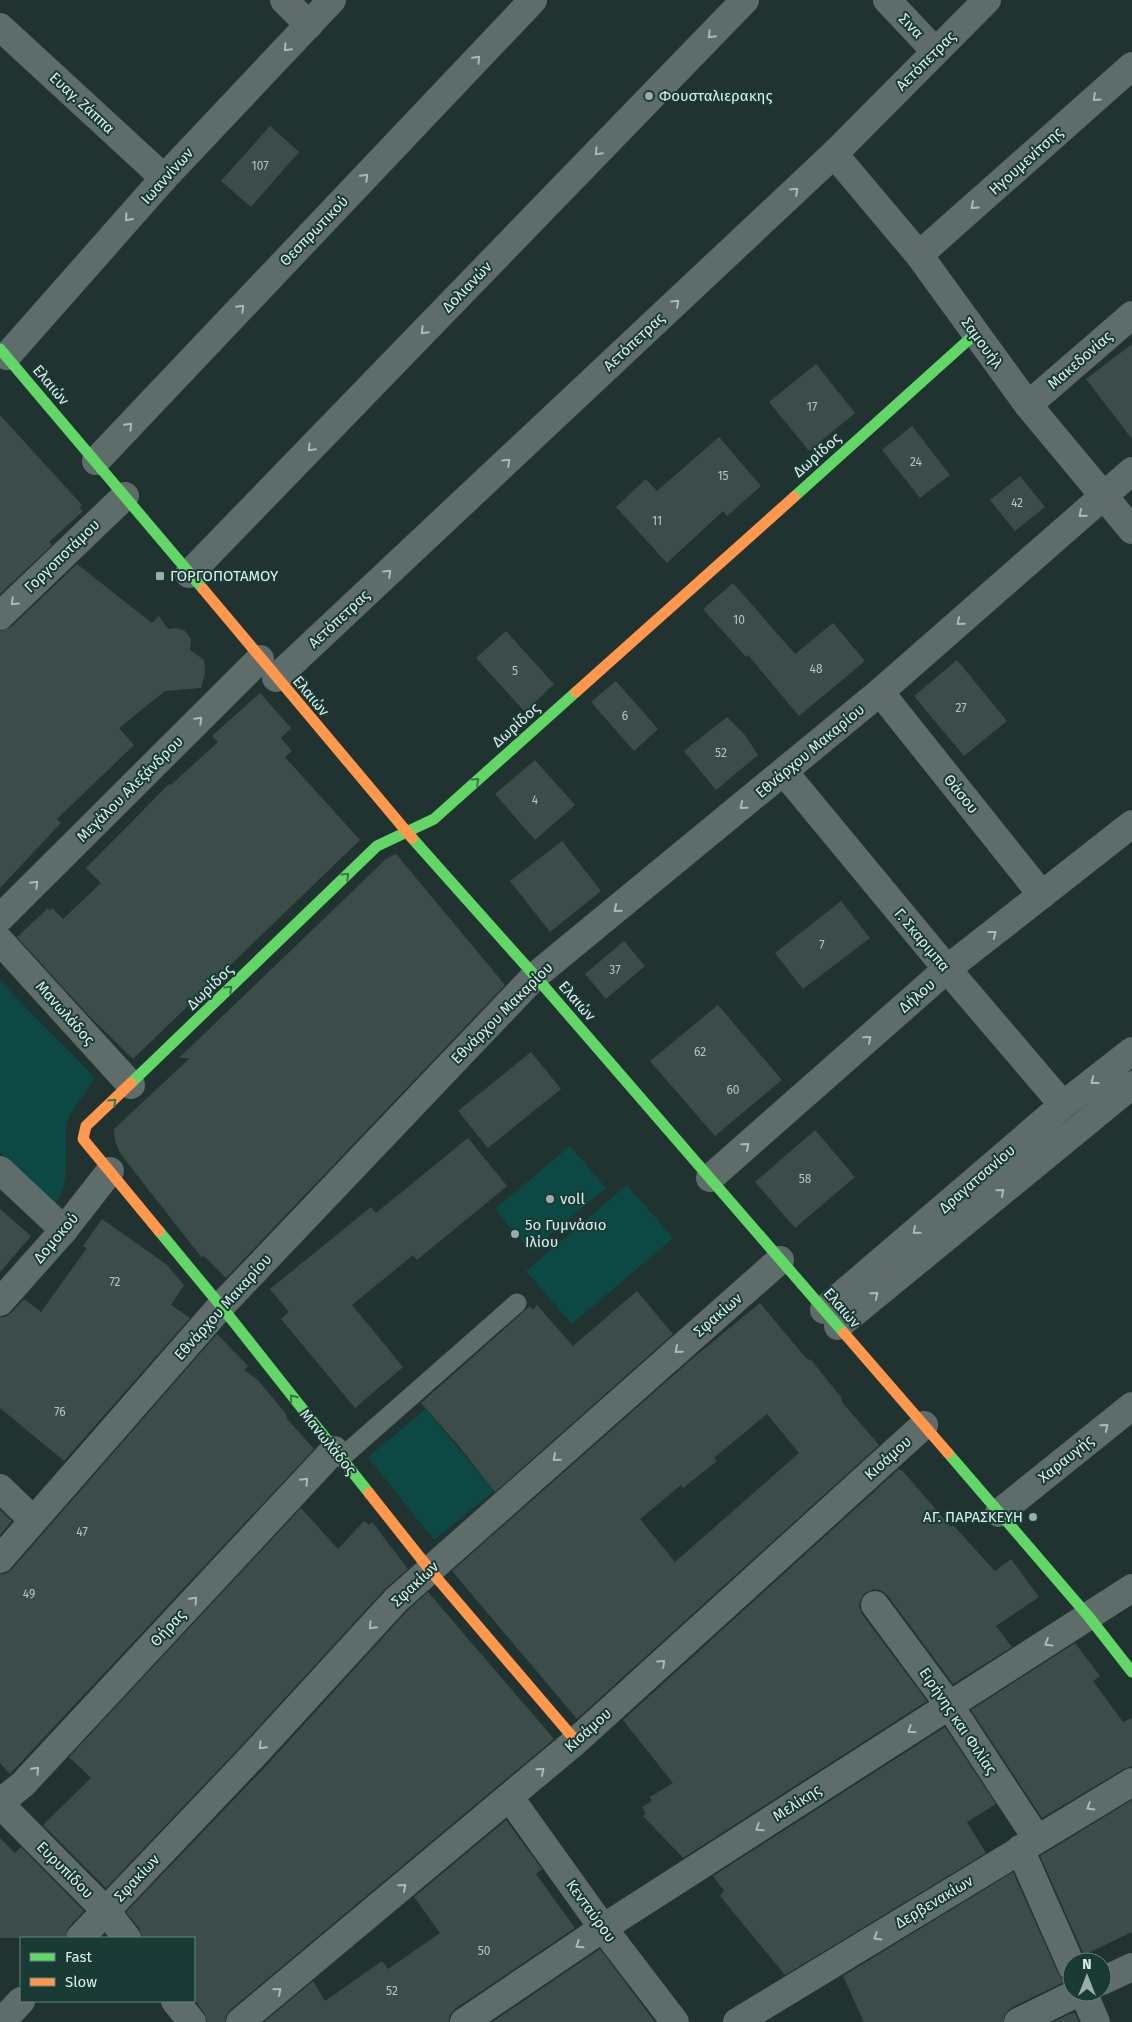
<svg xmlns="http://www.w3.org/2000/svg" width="1132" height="2022" font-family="'Fira Sans',sans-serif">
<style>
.green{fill:#0d4944}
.building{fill:#3c4c49;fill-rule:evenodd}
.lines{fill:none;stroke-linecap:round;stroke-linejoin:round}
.lane{stroke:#5e6c6a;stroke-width:19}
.street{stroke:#5e6c6a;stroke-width:28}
.fast{stroke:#63d668;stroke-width:11}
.slow{stroke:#ff974d;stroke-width:11}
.oneway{stroke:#aabab7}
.oneway2{stroke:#37784a}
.poi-dot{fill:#9badaa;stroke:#1a3a36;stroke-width:2}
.labels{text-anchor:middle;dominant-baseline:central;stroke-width:4;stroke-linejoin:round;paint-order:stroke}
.number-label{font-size:12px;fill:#b4c6c2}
.street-label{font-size:15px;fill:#dceeeb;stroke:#1a3a36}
.poi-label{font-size:15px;fill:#dceeeb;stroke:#1a3a36;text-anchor:start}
</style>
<rect width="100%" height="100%" fill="#213330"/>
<g class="green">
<path d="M0 981 95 1078 69 1116 66 1126V1173L63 1189 55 1205 0 1152Z"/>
<path d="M570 1146 606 1188 530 1251 495 1209Z"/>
<path d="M627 1185 673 1238 572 1324 526 1271Z"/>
<path d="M426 1409 494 1491 434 1540 368 1457Z"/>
</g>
<g class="building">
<path d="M270 126 299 152 251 207 221 181Z"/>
<path d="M1132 344V439L1086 379Z"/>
<path d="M816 364 855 413 809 451 769 402Z"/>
<path d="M0 415 82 505 79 507 83 511 49 542 52 545 0 594Z"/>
<path d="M912 426 950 475 920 498 882 450Z"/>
<path d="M719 437 761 486 727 516 723 511 667 563 616 507 646 479 657 491Z"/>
<path d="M1020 476 1045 507 1015 531 990 500Z"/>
<path d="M77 564 152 623 159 616 168 629 177 628 185 631 191 639 190 650 204 660 205 673 201 688 165 691 119 728 134 745 57 819 61 823 0 888V631L11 627Z"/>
<path d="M733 583 795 654 833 623 865 661 799 716 748 655 746 657 703 609Z"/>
<path d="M506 631 554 684 525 712 476 658Z"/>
<path d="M957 660 1007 721 964 756 914 696Z"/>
<path d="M616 681 658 729 634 751 591 702Z"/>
<path d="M260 693 291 728 281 738 292 751 285 757 360 840 134 1058H132L91 1018 17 937 48 908 50 911 52 908 63 919 101 883 86 868 169 784 171 785 218 742 212 736Z"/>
<path d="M727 717 745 735 758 755 716 790 684 751Z"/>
<path d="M535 760 575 805 535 840 495 794Z"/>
<path d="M562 841 601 891 550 932 510 881Z"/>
<path d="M396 854 505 985 226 1278 203 1255 202 1258 133 1170 119 1151 115 1141 114 1129 190 1058H179L386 859Z"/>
<path d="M841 901 870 938 803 989 775 953Z"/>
<path d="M624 941 645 966 606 999 585 974Z"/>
<path d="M718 1005 782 1080 715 1136 650 1061Z"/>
<path d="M531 1052 561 1089 488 1148 458 1111Z"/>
<path d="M815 1130 855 1177 795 1228 755 1182Z"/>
<path d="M468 1138 507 1186 417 1260 413 1255 352 1305 403 1367 355 1408 281 1319 289 1312 270 1289 371 1207 376 1213Z"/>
<path d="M0 1209 31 1236 0 1272Z"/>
<path d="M102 1219 166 1264 184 1285 171 1305 190 1318 64 1461 0 1408V1317H5L11 1313 24 1299 41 1312 87 1248 83 1246Z"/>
<path d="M637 1291 673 1334 495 1492 458 1445 421 1403 530 1306 533 1310 537 1305 573 1346Z"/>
<path d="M760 1303 806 1358 812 1361 841 1397 842 1402 879 1445 577 1719 452 1571 694 1357ZM767 1414 799 1453 675 1562 640 1519 681 1485 683 1488 717 1461 714 1458Z"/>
<path d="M217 1334 248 1366 244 1370 258 1380 286 1414 287 1419 314 1449 10 1774 0 1763V1574H5L12 1569Z"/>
<path d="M899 1469 901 1471 902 1470 951 1527 953 1525 995 1571 1011 1559 1039 1597 996 1626 1012 1647 953 1684 888 1596 882 1591 874 1589 865 1593 861 1599 859 1606 862 1614 927 1701 683 1858 643 1816 646 1814 642 1807 652 1801 650 1797 673 1783 623 1720Z"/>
<path d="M301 1508 338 1549 364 1521 369 1525 372 1522 408 1569 385 1589 241 1746 106 1888 43 1825 91 1778 69 1757Z"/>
<path d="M0 1510 12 1521 0 1535Z"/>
<path d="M428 1592 554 1739 230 2010 226 2016 225 2022H207L204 2013 194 1999V1938H142L139 1928 126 1912 264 1768 407 1611Z"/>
<path d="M1075 1643 1100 1676 1093 1681 1123 1722 1132 1718V1766L1124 1769 1042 1818 971 1710Z"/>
<path d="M945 1727 996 1804 967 1822 986 1853 785 1975 720 1896 724 1891 713 1876Z"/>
<path d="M1132 1800V1932L1084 1955 1040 1856Z"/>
<path d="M506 1820 542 1869 536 1874 575 1928 455 2009 450 2015 449 2022H264L313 1981 325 2001 382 1961 388 1969 440 1933 414 1897Z"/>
<path d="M0 1838 15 1853 21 1847 84 1911 68 1928 65 1938H0Z"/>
<path d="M1013 1872 1058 1973 1064 1982 1011 2008 1005 2014 1003 2022H864L843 1976Z"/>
<path d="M600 1949 655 2022H492Z"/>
<path d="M1074 2012 1079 2022H1053Z"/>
</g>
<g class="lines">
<path class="lane" d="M341 1458 517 1303"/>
<g class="street">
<path d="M284 0 309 25"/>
<path d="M887 0 935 51"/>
<path d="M0 27 164 178"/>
<path d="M834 154 919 255 1028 405 1132 530"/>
<path d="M919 255 1132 66"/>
<path d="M7 356 164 178 332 0"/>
<path d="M1028 405 1132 315"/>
<path d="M96 461 533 0"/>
<path d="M189 574 745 0"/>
<path d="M0 616 125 496"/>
<path d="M276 678 834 154 987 0"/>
<path d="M880 692 1042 895"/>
<path d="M784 772 947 969 1063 1105"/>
<path d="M0 918 260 659"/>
<path d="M0 941 131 1085"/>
<path d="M0 1170 64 1230"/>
<path d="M710 1178 947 969 1132 824"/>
<path d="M0 1302 64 1230 110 1171"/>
<path d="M824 1310 1063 1105 1132 1051"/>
<path d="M838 1326 1132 1085"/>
<path d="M0 1488 33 1520"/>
<path d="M999 1513 1132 1406"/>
<path d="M0 1559 221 1306 535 976 880 692 1132 471"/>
<path d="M875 1605 949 1705 1037 1839"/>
<path d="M510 1798 603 1928 675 2022"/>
<path d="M0 1803 23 1784 334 1450"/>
<path d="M0 1804 106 1911 127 1938"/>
<path d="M1020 1849 1072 1967"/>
<path d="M80 1938 252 1757 396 1600 780 1260"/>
<path d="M1102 1981 1132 1967"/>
<path d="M1083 1992 1096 2022"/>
<path d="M175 2001 192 2022"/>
<path d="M1 2022 21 2001"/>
<path d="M240 2022 576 1741 924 1425"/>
<path d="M464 2022 603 1928 1132 1588"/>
<path d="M737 2022 1132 1782"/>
<path d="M1018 2022 1079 1992"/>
</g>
<g class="fast">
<path d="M0 349 203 589"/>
<path d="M794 497 975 334"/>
<path d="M412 838 535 976 844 1333"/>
<path d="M131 1083 377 846 434 819 576 692"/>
<path d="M159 1231 221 1306 369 1493"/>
<path d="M948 1453 1089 1617 1132 1672"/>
</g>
<g class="slow">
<path d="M203 589 412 838"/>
<path d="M576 692 794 497"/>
<path d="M131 1083 86 1126 83 1139 159 1231"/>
<path d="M844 1333 948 1453"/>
<path d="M369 1493 430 1570 576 1741"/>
</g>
</g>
<defs><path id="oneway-chevron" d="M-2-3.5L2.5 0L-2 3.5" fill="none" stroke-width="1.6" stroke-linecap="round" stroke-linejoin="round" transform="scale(1.25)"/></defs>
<g class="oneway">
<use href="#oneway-chevron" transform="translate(711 35) rotate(134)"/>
<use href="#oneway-chevron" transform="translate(287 48) rotate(133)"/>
<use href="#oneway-chevron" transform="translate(477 59) rotate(-46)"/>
<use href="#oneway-chevron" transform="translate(1096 98) rotate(138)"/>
<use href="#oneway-chevron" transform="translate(598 152) rotate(134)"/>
<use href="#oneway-chevron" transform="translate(365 177) rotate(-46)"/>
<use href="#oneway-chevron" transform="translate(795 191) rotate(-43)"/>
<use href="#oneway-chevron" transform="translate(974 206) rotate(138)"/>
<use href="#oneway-chevron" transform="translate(128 218) rotate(132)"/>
<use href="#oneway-chevron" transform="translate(676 303) rotate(-43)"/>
<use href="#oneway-chevron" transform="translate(241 308) rotate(-46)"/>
<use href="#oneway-chevron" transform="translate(424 331) rotate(134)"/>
<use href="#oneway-chevron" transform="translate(129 426) rotate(-46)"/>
<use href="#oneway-chevron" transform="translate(311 448) rotate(134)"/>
<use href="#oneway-chevron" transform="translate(507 462) rotate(-43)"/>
<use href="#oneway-chevron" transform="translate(1082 514) rotate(139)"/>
<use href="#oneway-chevron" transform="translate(388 573) rotate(-43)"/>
<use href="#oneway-chevron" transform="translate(14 602) rotate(136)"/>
<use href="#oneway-chevron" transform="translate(960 622) rotate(139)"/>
<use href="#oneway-chevron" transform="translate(199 720) rotate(-45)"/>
<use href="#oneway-chevron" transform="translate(743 806) rotate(141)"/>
<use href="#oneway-chevron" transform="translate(35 884) rotate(-45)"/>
<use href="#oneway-chevron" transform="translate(617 909) rotate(141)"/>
<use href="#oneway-chevron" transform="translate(993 934) rotate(-38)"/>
<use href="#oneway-chevron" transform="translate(868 1039) rotate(-41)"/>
<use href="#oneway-chevron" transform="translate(1094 1081) rotate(142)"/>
<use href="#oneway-chevron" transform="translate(746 1146) rotate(-41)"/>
<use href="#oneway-chevron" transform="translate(1001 1192) rotate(-39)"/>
<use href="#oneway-chevron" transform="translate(916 1231) rotate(139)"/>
<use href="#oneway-chevron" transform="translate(875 1295) rotate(-39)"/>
<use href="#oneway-chevron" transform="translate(678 1350) rotate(139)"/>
<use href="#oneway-chevron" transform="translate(1105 1427) rotate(-39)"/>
<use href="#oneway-chevron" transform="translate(556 1458) rotate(139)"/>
<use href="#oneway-chevron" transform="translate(305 1481) rotate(-47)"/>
<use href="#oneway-chevron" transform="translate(194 1600) rotate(-47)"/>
<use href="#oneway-chevron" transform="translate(372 1626) rotate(133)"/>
<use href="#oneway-chevron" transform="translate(1048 1643) rotate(148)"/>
<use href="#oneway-chevron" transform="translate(662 1663) rotate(-42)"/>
<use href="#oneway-chevron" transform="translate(911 1730) rotate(147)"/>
<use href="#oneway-chevron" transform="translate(262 1746) rotate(133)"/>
<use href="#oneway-chevron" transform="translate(36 1770) rotate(-47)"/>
<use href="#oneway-chevron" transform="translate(541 1771) rotate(-40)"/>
<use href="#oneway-chevron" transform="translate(1090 1807) rotate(149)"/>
<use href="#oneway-chevron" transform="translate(759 1828) rotate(147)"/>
<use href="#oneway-chevron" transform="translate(403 1887) rotate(-40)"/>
<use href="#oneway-chevron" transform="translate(877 1937) rotate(149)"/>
<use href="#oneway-chevron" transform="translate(579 1945) rotate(146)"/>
<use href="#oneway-chevron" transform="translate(278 1991) rotate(-40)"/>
</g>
<g class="oneway2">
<use href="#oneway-chevron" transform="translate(476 781) rotate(-42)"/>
<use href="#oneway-chevron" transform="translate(346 876) rotate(-44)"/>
<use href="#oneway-chevron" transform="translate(229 989) rotate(-44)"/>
<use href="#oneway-chevron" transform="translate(113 1102) rotate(-43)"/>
<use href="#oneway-chevron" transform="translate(293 1398) rotate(-128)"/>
</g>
<g class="poi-dot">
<circle cx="649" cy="96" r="5"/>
<rect x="155" y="571" width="10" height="10" rx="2.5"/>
<circle cx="550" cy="1199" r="5"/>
<circle cx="515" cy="1234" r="5"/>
<circle cx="1033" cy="1517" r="5"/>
</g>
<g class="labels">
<g class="number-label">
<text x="260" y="166">107</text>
<text x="812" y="407">17</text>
<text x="916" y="462">24</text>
<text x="723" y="476">15</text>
<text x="1017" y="503">42</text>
<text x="657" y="521">11</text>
<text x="739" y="620">10</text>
<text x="816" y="669">48</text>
<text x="515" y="671">5</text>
<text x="961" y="708">27</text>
<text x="625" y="716">6</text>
<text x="721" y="753">52</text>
<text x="535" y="800">4</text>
<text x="822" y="945">7</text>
<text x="615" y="970">37</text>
<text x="700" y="1052">62</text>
<text x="733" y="1090">60</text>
<text x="805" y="1179">58</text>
<text x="115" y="1282">72</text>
<text x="60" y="1412">76</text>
<text x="82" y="1532">47</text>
<text x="29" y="1594">49</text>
<text x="484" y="1951">50</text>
<text x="392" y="1991">52</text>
</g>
<g class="street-label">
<text transform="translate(911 26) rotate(46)">Σινα</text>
<text transform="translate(926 61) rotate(-45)">Αετόπετρας</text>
<text transform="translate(82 103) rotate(43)">Ευαγ. Ζάππα</text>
<text transform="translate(1026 161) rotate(-42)">Ηγουμενίτσης</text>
<text transform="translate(167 176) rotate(-48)">Ιωαννίνων</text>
<text transform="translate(314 231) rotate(-46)">Θεσπρωτικού</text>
<text transform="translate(467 287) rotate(-46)">Δολιανών</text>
<text transform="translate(634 342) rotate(-43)">Αετόπετρας</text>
<text transform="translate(982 343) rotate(54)">Σαμουήλ</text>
<text transform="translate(1080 360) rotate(-41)">Μακεδονίας</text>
<text transform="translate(51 385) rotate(50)">Ελαιών</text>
<text transform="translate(817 455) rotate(-42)">Δωρίδος</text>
<text transform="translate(62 556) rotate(-44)">Γοργοποτάμου</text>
<text transform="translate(339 619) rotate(-43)">Αετόπετρας</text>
<text transform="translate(311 696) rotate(50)">Ελαιών</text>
<text transform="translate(516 725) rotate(-42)">Δωρίδος</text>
<text transform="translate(810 751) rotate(-40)">Εθνάρχου Μακαρίου</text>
<text transform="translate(130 789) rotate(-45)">Μεγάλου Αλεξάνδρου</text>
<text transform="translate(961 794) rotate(51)">Θάσου</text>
<text transform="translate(922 940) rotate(50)">Γ. Σκαριμπα</text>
<text transform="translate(210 987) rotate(-44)">Δωρίδος</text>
<text transform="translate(917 996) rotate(-41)">Δήλου</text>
<text transform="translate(577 1001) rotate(49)">Ελαιών</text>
<text transform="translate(65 1013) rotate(48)">Μανωλάδος</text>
<text transform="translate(502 1013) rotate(-45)">Εθνάρχου Μακαρίου</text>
<text transform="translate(977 1179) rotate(-41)">Δραγατσανίου</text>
<text transform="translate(56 1238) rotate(-50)">Δομοκού</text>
<text transform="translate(223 1307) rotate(-48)">Εθνάρχου Μακαρίου</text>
<text transform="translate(842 1308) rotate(49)">Ελαιών</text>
<text transform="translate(718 1315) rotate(-41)">Σφακίων</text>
<text transform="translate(328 1442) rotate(51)">Μανωλάδος</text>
<text transform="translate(888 1458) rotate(-42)">Κισάμου</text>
<text transform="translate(1066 1459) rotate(-39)">Χαραυγής</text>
<text transform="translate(415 1584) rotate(-43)">Σφακίων</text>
<text transform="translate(168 1628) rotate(-47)">Θήρας</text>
<text transform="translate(958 1721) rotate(56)">Ειρήνης και Φιλίας</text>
<text transform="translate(588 1730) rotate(-42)">Κισάμου</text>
<text transform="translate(797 1803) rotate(-33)">Μελίκης</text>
<text transform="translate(65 1870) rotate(45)">Ευρυπίδου</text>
<text transform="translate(137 1878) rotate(-47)">Σφακίων</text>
<text transform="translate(934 1902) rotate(-31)">Δερβενακίων</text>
<text transform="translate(591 1911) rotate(54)">Κενταύρου</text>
</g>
<g class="poi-label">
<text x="659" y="96">Φουσταλιερακης</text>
<text x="170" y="576">ΓΟΡΓΟΠΟΤΑΜΟΥ</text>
<text x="560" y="1199">voll</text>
<text x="525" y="1225">5ο Γυμνάσιο<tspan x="525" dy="17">Ιλίου</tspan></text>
<text x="1023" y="1517" text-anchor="end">ΑΓ. ΠΑΡΑΣΚΕΥΗ</text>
</g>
</g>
<rect x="20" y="1937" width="175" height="65" fill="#1a3a36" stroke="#68827e"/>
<rect x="30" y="1953" width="25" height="8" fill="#63d668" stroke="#68827e"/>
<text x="65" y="1962" font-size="15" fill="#dceeeb">Fast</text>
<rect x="30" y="1978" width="25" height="8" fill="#ff974d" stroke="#68827e"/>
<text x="65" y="1987" font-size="15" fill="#dceeeb">Slow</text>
<g transform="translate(1087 1977)"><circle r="24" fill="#1a3a36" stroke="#68827e"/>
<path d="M0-4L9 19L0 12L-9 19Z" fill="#9badaa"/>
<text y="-8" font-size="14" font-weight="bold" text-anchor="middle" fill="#dceeeb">N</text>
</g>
</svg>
